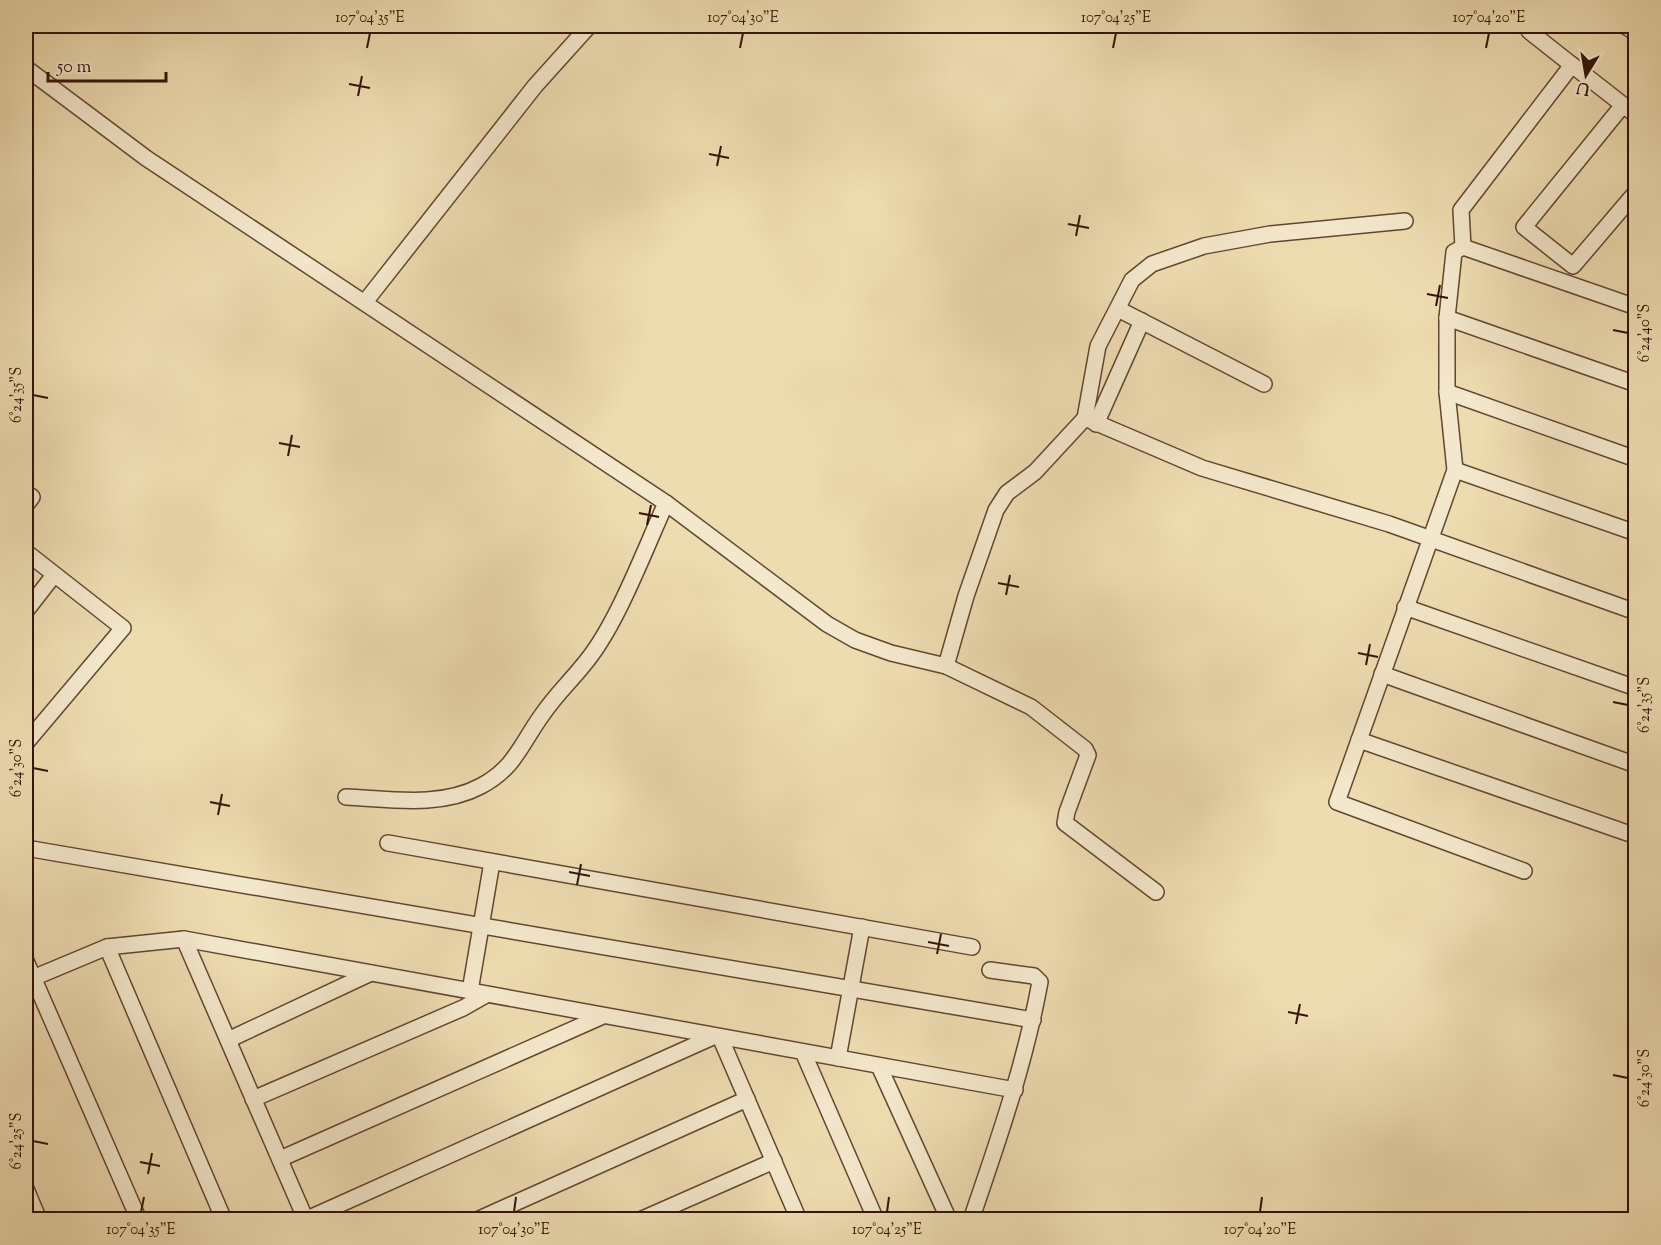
<svg xmlns="http://www.w3.org/2000/svg" width="1661" height="1245" font-family="'Sorts Mill Goudy',serif">
<style>
.lines{fill:none;stroke-linecap:round;stroke-linejoin:round}
.minor-casing{stroke:#624631;stroke-width:18}
.minor{stroke:#f4e8cc;stroke-width:15}
.ticks{fill:none;stroke:#331406;stroke-width:2}
.neatline{fill:none;stroke:#331406;stroke-width:2}
.ticks-label{font-size:15px;text-anchor:middle;fill:#331406}
</style>
<rect width="100%" height="100%" fill="#eedcb1"/>
<filter id="stains"><feTurbulence type="fractalNoise" baseFrequency=".00333" numOctaves="4"/><feColorMatrix values="0 0 0 0 .2 0 0 0 0 .09 0 0 0 0 .02 0 0 0 .5 -.17"/></filter>
<radialGradient id="worn" r=".72"><stop offset=".6" stop-color="#630" stop-opacity="0"/><stop offset="1" stop-color="#630" stop-opacity=".3"/></radialGradient>
<g class="lines">
<defs>
<g id="minor">
<path d="M1534 26 1529 31 1572 65"/>
<path d="M1625 26 1636 33"/>
<path d="M26 68 146 158 666 503 827 624 855 640 891 653 946 666 1031 707 1085 749 1088 755 1067 812 1065 823 1156 892"/>
<path d="M1623 105 1524 227 1573 266 1636 192"/>
<path d="M1463 247 1461 210 1572 65 1636 115"/>
<path d="M365 302 535 86 589 26"/>
<path d="M1118 309 1264 384"/>
<path d="M1447 318 1636 384"/>
<path d="M1447 392 1636 459"/>
<path d="M1085 418 1202 468 1389 524 1636 612"/>
<path d="M1096 424 1142 321"/>
<path d="M1455 470 1636 533"/>
<path d="M26 493 32 497 26 505"/>
<path d="M26 552 123 628 26 743"/>
<path d="M1405 607 1636 688"/>
<path d="M26 611 54 575"/>
<path d="M946 666 966 596 996 510 1007 493 1035 472 1085 418 1098 346 1132 280 1152 264 1204 246 1270 234 1405 221"/>
<path d="M1382 674 1636 765"/>
<path d="M1359 740 1636 836"/>
<path d="M346 797C390 799 440 808 481 786 515 768 521 744 542 715 556 694 574 678 589 658 619 619 645 549 666 503"/>
<path d="M388 843 972 947"/>
<path d="M26 848 1033 1020"/>
<path d="M1524 871 1337 802 1455 470 1447 392V318L1454 252 1463 247 1636 307"/>
<path d="M184 939 306 1220"/>
<path d="M107 947 224 1220"/>
<path d="M26 961 139 1220"/>
<path d="M33 978 107 947 184 939 1015 1090"/>
<path d="M470 991 492 862"/>
<path d="M720 1037 799 1220"/>
<path d="M228 1040 371 973"/>
<path d="M803 1052 876 1220"/>
<path d="M838 1058 862 927"/>
<path d="M879 1066 949 1220"/>
<path d="M253 1099 463 1008 486 995"/>
<path d="M280 1159 603 1016"/>
<path d="M26 1189 39 1220"/>
<path d="M305 1220 715 1036"/>
<path d="M477 1220 747 1099"/>
<path d="M640 1220 774 1161"/>
<path d="M971 1220C998 1141 1025 1064 1040 982L1034 976 990 970"/>
</g>
</defs>
<use href="#minor" class="minor-casing"/>
<use href="#minor" class="minor"/>
</g>
<path class="ticks" d="M367 48 370 33M740 48 743 33M1113 48 1116 33M1486 48 1489 33M349 84 370 88M358 96 362 76M709 154 729 158M717 166 721 146M1068 224 1089 228M1076 236 1080 215M1427 294 1448 298M1436 306 1440 285M1613 330 1628 333M33 395 48 398M279 443 300 447M288 456 292 435M639 513 659 517M647 525 651 505M998 583 1019 587M1006 595 1010 575M1358 653 1378 657M1366 665 1370 644M1613 702 1628 705M33 768 48 771M210 802 230 806M218 815 222 794M569 872 590 876M577 885 581 864M928 942 949 946M937 954 941 934M1288 1012 1308 1016M1296 1024 1300 1004M1613 1075 1628 1078M33 1141 48 1144M140 1162 160 1166M148 1174 152 1153M141 1212 144 1197M514 1212 516 1197M887 1212 889 1197M1260 1212 1262 1197"/>
<rect width="1661" height="1245" fill="none" stroke="#eedcb1" stroke-width="66"/>
<g transform="translate(1586 75) rotate(191)" stroke="#f4e8cc" stroke-width="4.5" paint-order="stroke">
<path d="M0-4.5L10 22L0 15L-10 22Z" fill="#331406"/>
<text y="-9" font-size="16" font-weight="bold" text-anchor="middle" fill="#331406">U</text>
</g>
<path d="M48 72v9h118v-9" fill="none" stroke="#331406" stroke-width="3"/>
<text x="57" y="72" font-size="18" fill="#331406" stroke="#f4e8cc" stroke-width="4.5" paint-order="stroke">50 m</text>
<rect x="33" y="33" width="1595" height="1179" class="neatline"/>
<g class="ticks-label">
<text x="370" y="22">107°04'35"E</text>
<text x="743" y="22">107°04'30"E</text>
<text x="1116" y="22">107°04'25"E</text>
<text x="1489" y="22">107°04'20"E</text>
<text transform="translate(1644 333) rotate(-90)" y="5">6°24'40"S</text>
<text transform="translate(16 395) rotate(-90)" y="5">6°24'35"S</text>
<text transform="translate(1644 705) rotate(-90)" y="5">6°24'35"S</text>
<text transform="translate(16 768) rotate(-90)" y="5">6°24'30"S</text>
<text transform="translate(1644 1078) rotate(-90)" y="5">6°24'30"S</text>
<text transform="translate(16 1141) rotate(-90)" y="5">6°24'25"S</text>
<text x="141" y="1234">107°04'35"E</text>
<text x="514" y="1234">107°04'30"E</text>
<text x="887" y="1234">107°04'25"E</text>
<text x="1260" y="1234">107°04'20"E</text>
</g>
<rect width="100%" height="100%" filter="url(#stains)"/>
<rect width="100%" height="100%" fill="url(#worn)"/>
</svg>
